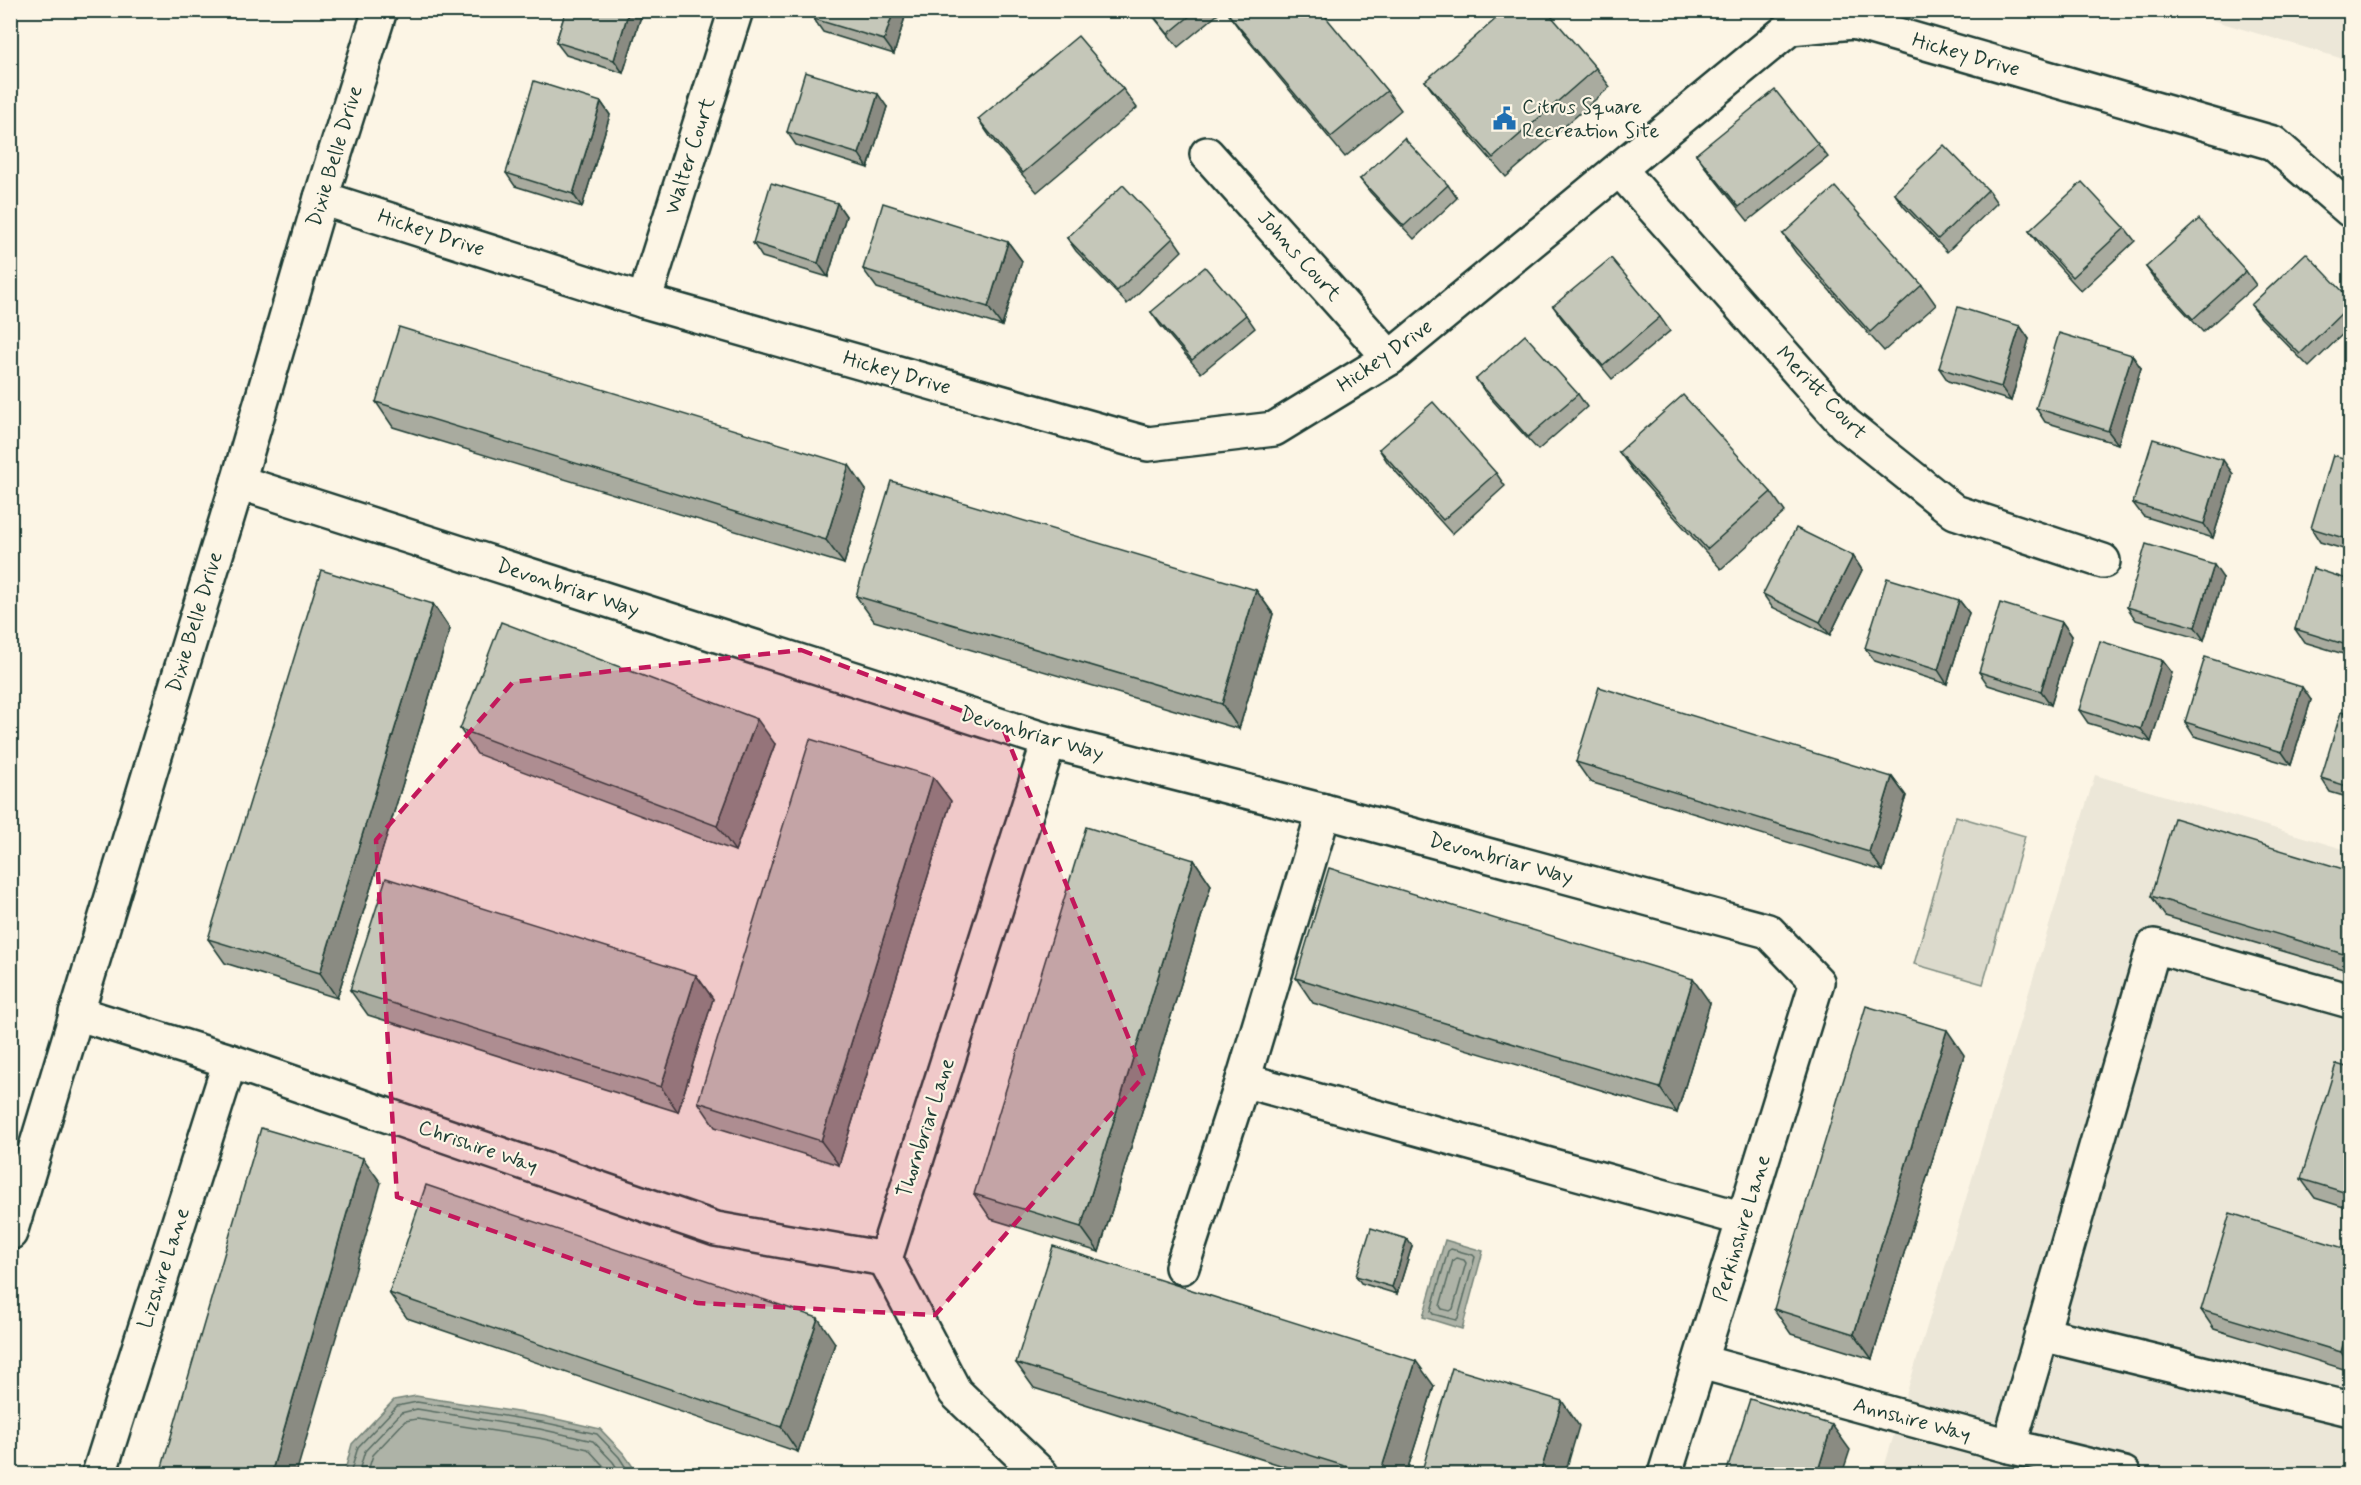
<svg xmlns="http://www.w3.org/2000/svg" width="2361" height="1485" font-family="Mynerve,sans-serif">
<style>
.built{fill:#ece7d8}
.green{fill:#dcdacc;stroke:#7e8c80;stroke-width:1.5}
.water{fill:#aeb3a7;stroke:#758479;stroke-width:1.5}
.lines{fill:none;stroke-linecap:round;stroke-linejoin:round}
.shore{stroke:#586c62;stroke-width:1.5}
.minor-casing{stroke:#1f3d34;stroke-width:38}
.minor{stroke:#fcf5e5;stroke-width:33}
.wall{fill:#a9ab9f;stroke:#1f3d34;stroke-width:1.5}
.shaded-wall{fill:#8a8b82;stroke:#1f3d34;stroke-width:1.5}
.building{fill:#c5c7b9;stroke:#1f3d34;stroke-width:1.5}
.marked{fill:#c2185b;fill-opacity:0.2;stroke:#c2185b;stroke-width:4.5;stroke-dasharray:12 8;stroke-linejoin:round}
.labels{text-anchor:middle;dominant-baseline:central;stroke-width:4.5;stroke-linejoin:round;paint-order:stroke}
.street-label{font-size:21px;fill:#1f3d34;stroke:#fcf5e5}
.poi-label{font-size:21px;fill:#1f3d34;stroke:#fcf5e5;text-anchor:start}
</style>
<rect width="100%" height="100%" fill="#fcf5e5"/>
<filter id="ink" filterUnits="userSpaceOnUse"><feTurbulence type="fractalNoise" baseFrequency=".0167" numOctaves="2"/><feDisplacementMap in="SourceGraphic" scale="12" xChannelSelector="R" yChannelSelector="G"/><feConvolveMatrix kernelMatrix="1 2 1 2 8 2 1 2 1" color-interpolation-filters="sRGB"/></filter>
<g filter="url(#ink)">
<g class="built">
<path d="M2182 11H2350V61Z"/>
<path d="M2095 775 2350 851V1474H1882Z"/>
</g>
<path class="green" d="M1956 816 2025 836 1983 984 1914 964Z"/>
<g class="water">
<path d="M1445 1240 1483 1251 1462 1329 1423 1317Z"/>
<path d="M416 1396 543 1416 600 1429 624 1454 638 1474H344L352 1444 394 1400Z"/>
</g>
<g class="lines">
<g class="shore">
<path d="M1451 1249 1473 1255 1475 1257 1458 1318 1456 1320 1433 1314 1431 1311 1448 1251Z"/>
<path d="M1456 1258 1464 1260 1466 1263 1453 1309 1450 1311 1442 1309 1440 1306 1453 1260Z"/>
<path d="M350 1474 358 1447 397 1406 417 1402 542 1422 597 1434 619 1457 630 1474"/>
<path d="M358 1474 365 1451 401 1413 417 1409 540 1429 593 1441 613 1462 621 1474"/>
<path d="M367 1474 373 1455 405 1421 417 1419 539 1438 588 1449 611 1474"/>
</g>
<defs>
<g id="minor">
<path d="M1207 154 1390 358"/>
<path d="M1620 170 1845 424 1955 512 2103 561"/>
<path d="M321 198 644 301 1148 444 1274 429 1390 358 1790 28 1853 22 2273 143 2350 210"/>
<path d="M644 301 736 10"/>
<path d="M238 482 1049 741 1324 811 1768 931 1817 982 1665 1474"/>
<path d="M76 1013 230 1061 716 1229 885 1259"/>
<path d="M1243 1080 1744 1219"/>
<path d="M10 1233 238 482 321 198 380 10"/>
<path d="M1182 1267 1243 1080 1324 811"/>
<path d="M2042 1334 2154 946 2350 1001"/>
<path d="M1701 1362 2009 1446 2124 1474"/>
<path d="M2009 1446 2042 1334 2350 1409"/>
<path d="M99 1474 230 1061"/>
<path d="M1041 1474 955 1392 885 1259 1049 741"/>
</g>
</defs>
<use href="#minor" class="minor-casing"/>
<use href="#minor" class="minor"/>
</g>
<g class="wall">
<path d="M566 10H643L623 73 566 55 556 42Z"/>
<path d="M907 10 894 54 823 32 814 19Z"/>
<path d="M1148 10H1223L1178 47Z"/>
<path d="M1229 15 1387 91 1401 110 1345 157 1243 34Z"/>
<path d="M1596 68 1610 87 1506 177 1439 100 1425 81Z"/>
<path d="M1123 89 1137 108 1037 192 991 138 978 119Z"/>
<path d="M601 102 610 115 582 207 515 186 506 173Z"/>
<path d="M887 107 868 168 796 145 787 132Z"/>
<path d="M1818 144 1828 157 1748 221 1705 167 1696 154Z"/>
<path d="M1360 179 1448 185 1457 198 1414 239 1370 192Z"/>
<path d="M1988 190 1997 203 1947 252 1904 207 1894 193Z"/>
<path d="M837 203 846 216 828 277 762 257 753 243Z"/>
<path d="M2125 228 2135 241 2081 291 2038 244 2029 231Z"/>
<path d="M1783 234 1922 285 1936 305 1884 351 1796 253Z"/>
<path d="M1067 238H1173L1182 251 1127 304 1076 251Z"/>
<path d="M1008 242 1022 261 1002 326 877 288 863 269Z"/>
<path d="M2146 267 2246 271 2256 285 2203 332 2155 280Z"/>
<path d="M2350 299V327L2309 367 2261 318 2251 305Z"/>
<path d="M1553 306 1660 317 1670 331 1612 379 1562 319Z"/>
<path d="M1151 312 1246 315 1255 328 1201 373 1160 325Z"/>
<path d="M2020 326 2029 339 2011 401 1948 381 1939 368Z"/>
<path d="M2141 368 2118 444 2045 422 2036 408Z"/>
<path d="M1476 379 1578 394 1587 407 1538 450 1485 392Z"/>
<path d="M376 402 866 490 844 564 393 427Z"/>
<path d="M1379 449 1496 473 1505 486 1452 534 1388 463Z"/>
<path d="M1619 452 1771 492 1785 512 1721 569 1633 471Z"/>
<path d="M2350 460V551L2320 542 2311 528Z"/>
<path d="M2233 474 2213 538 2143 516 2133 503Z"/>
<path d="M1853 556 1862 570 1830 635 1772 607 1763 594Z"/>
<path d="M2223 578 2204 640 2136 620 2127 607Z"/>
<path d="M2350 580V656L2304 642 2295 629Z"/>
<path d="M1256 590 1273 614 1239 729 874 621 856 596Z"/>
<path d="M1959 600 1969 613 1947 684 1875 661 1865 648Z"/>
<path d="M433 604 450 629 337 998 225 963 208 939Z"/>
<path d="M2062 622 2072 636 2051 705 1988 685 1979 672Z"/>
<path d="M2162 660 2172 673 2151 742 2088 723 2079 710Z"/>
<path d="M2311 700 2291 765 2194 736 2185 722Z"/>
<path d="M2350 714V798L2330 792 2321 778Z"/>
<path d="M460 729 775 744 735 851 477 754Z"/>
<path d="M1576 762 1892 777 1906 796 1883 871 1590 782Z"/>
<path d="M951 801 839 1165 715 1127 698 1102Z"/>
<path d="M1194 860 1211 885 1099 1252 991 1219 974 1194Z"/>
<path d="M2350 871V971L2165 916 2151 896Z"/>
<path d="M696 975 713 999 678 1112 368 1015 350 990Z"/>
<path d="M1296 978 1710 1003 1677 1113 1313 1003Z"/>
<path d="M1964 1055 1872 1359 1791 1334 1774 1309Z"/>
<path d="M2350 1068V1209L2315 1198 2301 1179Z"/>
<path d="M1412 1246 1397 1294 1361 1283 1356 1276Z"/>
<path d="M2350 1250V1371L2214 1329 2201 1310Z"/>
<path d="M389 1293 835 1343 798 1452 407 1318Z"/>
<path d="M1016 1363 1434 1386 1406 1474H1309L1034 1388Z"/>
</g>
<g class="shaded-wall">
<path d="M629 10H643L623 73 614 60Z"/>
<path d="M894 10H907L894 54 884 40Z"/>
<path d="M878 94 887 107 868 168 859 154Z"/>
<path d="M601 102 610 115 582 207 573 194Z"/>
<path d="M837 203 846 216 828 277 818 263Z"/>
<path d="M1008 242 1022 261 1002 326 988 307Z"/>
<path d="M2020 326 2029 339 2011 401 2001 387Z"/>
<path d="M2132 355 2141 368 2118 444 2108 431Z"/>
<path d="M2223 460 2233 474 2213 538 2204 524Z"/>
<path d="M849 465 866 490 844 564 826 540Z"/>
<path d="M1853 556 1862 570 1830 635 1820 622Z"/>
<path d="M2214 565 2223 578 2204 640 2195 627Z"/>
<path d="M1256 590 1273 614 1239 729 1222 704Z"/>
<path d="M1959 600 1969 613 1947 684 1938 670Z"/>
<path d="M433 604 450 629 337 998 320 973Z"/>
<path d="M2062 622 2072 636 2051 705 2041 691Z"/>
<path d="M2162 660 2172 673 2151 742 2141 729Z"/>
<path d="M2302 687 2311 700 2291 765 2282 752Z"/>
<path d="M757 719 775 744 735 851 717 826Z"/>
<path d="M933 777 951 801 839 1165 821 1141Z"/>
<path d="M1892 777 1906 796 1883 871 1869 852Z"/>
<path d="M1194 860 1211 885 1099 1252 1081 1227Z"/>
<path d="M696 975 713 999 678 1112 661 1087Z"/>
<path d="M1693 979 1710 1003 1677 1113 1660 1088Z"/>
<path d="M1947 1030 1964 1055 1872 1359 1854 1334Z"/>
<path d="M363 1158 381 1183 296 1474H271Z"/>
<path d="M1407 1239 1412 1246 1397 1294 1392 1287Z"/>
<path d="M818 1318 835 1343 798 1452 781 1427Z"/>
<path d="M2350 1320V1367L2341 1352Z"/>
<path d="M1416 1361 1434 1386 1406 1474H1380Z"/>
<path d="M1562 1401 1579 1426 1565 1474H1540Z"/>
<path d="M1832 1425 1850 1450 1842 1474H1817Z"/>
</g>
<g class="building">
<path d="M566 10H629L614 60 556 42Z"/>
<path d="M816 10H894L884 40 814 19Z"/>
<path d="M1149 10H1197L1168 34Z"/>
<path d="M1235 10H1320L1387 91 1331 137 1229 15Z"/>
<path d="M1506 10H1546L1596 68 1493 158 1425 81Z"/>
<path d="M1078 36 1123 89 1023 173 978 119Z"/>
<path d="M805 72 878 94 859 154 787 132Z"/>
<path d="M534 81 601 102 573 194 506 173Z"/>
<path d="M1775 90 1818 144 1739 207 1696 154Z"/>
<path d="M1404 138 1448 185 1404 226 1360 179Z"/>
<path d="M1944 145 1988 190 1938 239 1894 193Z"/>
<path d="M2082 182 2125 228 2072 277 2029 231Z"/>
<path d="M771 183 837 203 818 263 753 243Z"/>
<path d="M1123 185 1173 238 1117 291 1067 238Z"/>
<path d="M1835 187 1922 285 1870 332 1783 234Z"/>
<path d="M883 203 1008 242 988 307 863 269Z"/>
<path d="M2199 219 2246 271 2193 319 2146 267Z"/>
<path d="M2306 253 2350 299V305L2300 354 2251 305Z"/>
<path d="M1611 258 1660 317 1603 366 1553 306Z"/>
<path d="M1205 267 1246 315 1192 360 1151 312Z"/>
<path d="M1958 307 2020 326 2001 387 1939 368Z"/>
<path d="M399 327 849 465 826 540 376 402Z"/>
<path d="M2059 333 2132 355 2108 431 2036 408Z"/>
<path d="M1525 335 1578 394 1528 437 1476 379Z"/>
<path d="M2350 362V378L2347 363Z"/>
<path d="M1683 395 1771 492 1707 549 1619 452Z"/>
<path d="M1433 402 1496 473 1443 520 1379 449Z"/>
<path d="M2153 439 2223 460 2204 524 2133 503Z"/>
<path d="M2333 455 2350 460V540L2311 528Z"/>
<path d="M891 481 1256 590 1222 704 856 596Z"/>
<path d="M1796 528 1853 556 1820 622 1763 594Z"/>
<path d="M2146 544 2214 565 2195 627 2127 607Z"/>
<path d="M2313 568 2350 580V646L2295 629Z"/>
<path d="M321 570 433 604 320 973 208 939Z"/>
<path d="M1887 578 1959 600 1938 670 1865 648Z"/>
<path d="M2000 603 2062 622 2041 691 1979 672Z"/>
<path d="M501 622 757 719 717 826 460 729Z"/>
<path d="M2100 641 2162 660 2141 729 2079 710Z"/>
<path d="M2205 657 2302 687 2282 752 2185 722Z"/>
<path d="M1599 687 1892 777 1869 852 1576 762Z"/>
<path d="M2341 712 2350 714V787L2321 778Z"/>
<path d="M810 739 933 777 821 1141 698 1102Z"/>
<path d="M2174 818 2350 871V956L2151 896Z"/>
<path d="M1086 827 1194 860 1081 1227 974 1194Z"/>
<path d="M1329 868 1693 979 1660 1088 1296 978Z"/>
<path d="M386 878 696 975 661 1087 350 990Z"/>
<path d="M1866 1006 1947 1030 1854 1334 1774 1309Z"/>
<path d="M2336 1064 2350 1068V1194L2301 1179Z"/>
<path d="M261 1128 363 1158 271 1474H160Z"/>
<path d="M426 1185 818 1318 781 1427 389 1293Z"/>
<path d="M2230 1213 2350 1250V1320L2341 1352 2201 1310Z"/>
<path d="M1371 1228 1407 1239 1392 1287 1356 1276Z"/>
<path d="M1053 1246 1416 1361 1380 1474H1370L1016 1363Z"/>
<path d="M1452 1368 1562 1401 1540 1474H1421Z"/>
<path d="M1750 1399 1832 1425 1817 1474H1726Z"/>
</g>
</g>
<path class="marked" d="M801 650 1002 726 1144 1076 935 1315 697 1303 397 1197 376 840 513 682Z"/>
<defs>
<symbol id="civic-bare" viewBox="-9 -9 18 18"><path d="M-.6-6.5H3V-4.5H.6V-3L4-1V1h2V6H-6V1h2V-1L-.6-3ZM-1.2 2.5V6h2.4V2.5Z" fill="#1f6fb2" stroke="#fcf5e5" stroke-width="2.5" paint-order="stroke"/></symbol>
</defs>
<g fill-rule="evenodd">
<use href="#civic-bare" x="1488" y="102" width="33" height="33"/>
</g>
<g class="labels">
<g class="street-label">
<text transform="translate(1966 55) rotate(16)">Hickey Drive</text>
<text transform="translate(335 156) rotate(-73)">Dixie Belle Drive</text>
<text transform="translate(690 156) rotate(-72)">Walter Court</text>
<text transform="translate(431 233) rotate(18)">Hickey Drive</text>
<text transform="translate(1299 256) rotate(48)">Johns Court</text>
<text transform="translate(1385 356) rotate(-35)">Hickey Drive</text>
<text transform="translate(897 373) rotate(16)">Hickey Drive</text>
<text transform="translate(1821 393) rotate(46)">Meritt Court</text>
<text transform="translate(568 588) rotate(18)">Devonbriar Way</text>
<text transform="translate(195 622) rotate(-73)">Dixie Belle Drive</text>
<text transform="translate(1032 734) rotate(16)">Devonbriar Way</text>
<text transform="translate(1501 859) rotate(15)">Devonbriar Way</text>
<text transform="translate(926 1128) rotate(-72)">Thornbriar Lane</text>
<text transform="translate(478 1147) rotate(19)">Chrishire Way</text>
<text transform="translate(1742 1228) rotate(-73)">Perkinshire Lane</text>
<text transform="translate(164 1268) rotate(-72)">Lizshire Lane</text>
<text transform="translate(1912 1420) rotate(15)">Annshire Way</text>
</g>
<g class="poi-label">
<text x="1522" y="107">Citrus Square<tspan x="1522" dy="24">Recreation Site</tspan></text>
</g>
</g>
<rect width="2361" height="1485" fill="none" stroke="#fcf5e5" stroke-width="36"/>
<rect x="18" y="18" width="2325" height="1449" fill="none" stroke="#1f3d34" stroke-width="2" filter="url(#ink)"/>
</svg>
